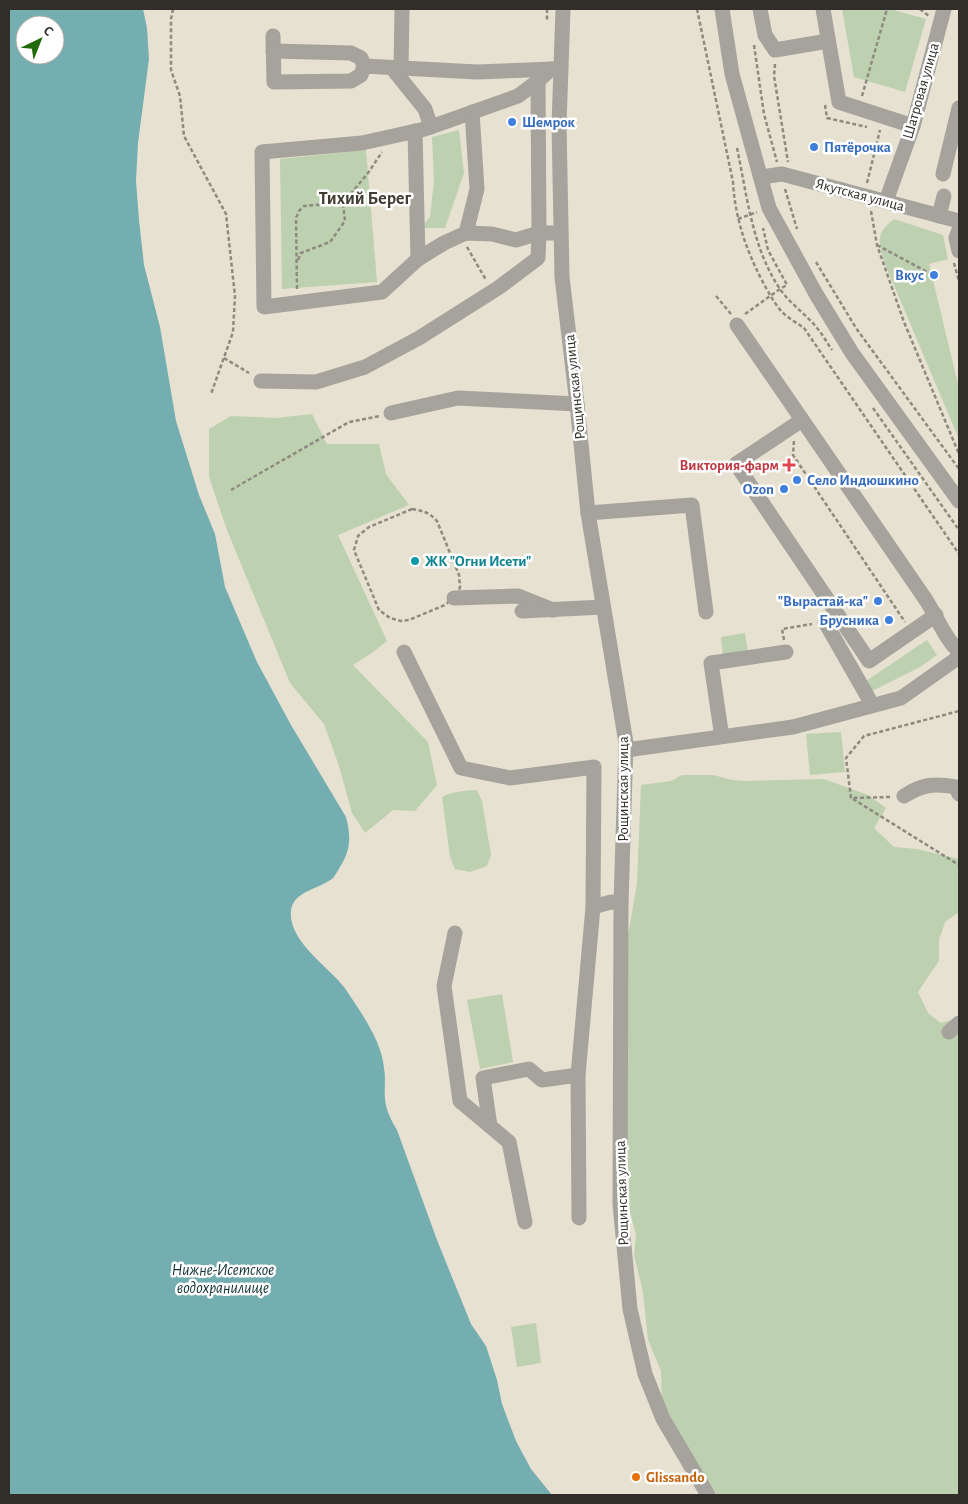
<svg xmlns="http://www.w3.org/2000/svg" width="968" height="1504" font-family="'Alegreya Sans',sans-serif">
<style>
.green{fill:#bdd0af}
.water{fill:#75aeb0;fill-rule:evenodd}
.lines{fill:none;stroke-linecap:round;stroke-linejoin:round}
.path{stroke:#8e8a80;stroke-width:2.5;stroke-dasharray:4 2.5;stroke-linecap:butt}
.minor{stroke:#a5a39c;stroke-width:15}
.shop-dot{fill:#3f7fe0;stroke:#fff;stroke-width:2}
.health-dot{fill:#e0444e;stroke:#fff;stroke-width:2}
.culture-dot{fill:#0f9aa8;stroke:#fff;stroke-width:2}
.food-dot{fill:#e8710a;stroke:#fff;stroke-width:2}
.labels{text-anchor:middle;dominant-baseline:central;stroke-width:5;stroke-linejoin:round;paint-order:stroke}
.street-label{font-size:15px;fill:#312e29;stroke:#fff}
.shop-label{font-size:15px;font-weight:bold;fill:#366cbe;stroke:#fff;text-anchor:end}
.health-label{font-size:15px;font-weight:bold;fill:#be3a42;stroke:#fff;text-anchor:end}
.culture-label{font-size:15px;font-weight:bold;fill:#0d838f;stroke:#fff;text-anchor:start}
.food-label{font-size:15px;font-weight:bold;fill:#c56008;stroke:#fff;text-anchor:start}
.water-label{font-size:16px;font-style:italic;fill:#123032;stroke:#fff}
.quarter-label{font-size:18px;font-weight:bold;fill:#423d32;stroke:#fff}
</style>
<rect width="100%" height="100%" fill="#e7e1d2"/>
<g class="green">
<path d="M842 9H890L926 19 905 92 854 77Z"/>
<path d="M459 130 464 173 445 228H421L430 217 434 181 432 137Z"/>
<path d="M366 150 377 282 282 289 280 159Z"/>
<path d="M894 219 943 235 948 259 929 264 959 388V439L885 264C878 242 875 234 894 219Z"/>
<path d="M312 414 327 444H379L386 474 409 505 338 535 387 641 373 652 353 665 428 742 437 785 415 811 393 810 365 833 352 813 339 766 324 724 290 683 227 530 209 477V429L231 416 276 418Z"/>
<path d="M745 633 748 652 723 656 721 637Z"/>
<path d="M927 640 937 655 920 667 872 691 866 681Z"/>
<path d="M841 732 845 772 810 775 806 734Z"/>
<path d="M682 775H713L732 780 747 781 824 779 868 795 886 808 874 828 894 847 917 849 959 859V912L945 922 939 940V961L918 992 928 1013 941 1023 959 1018V1495H717L673 1425 662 1404 661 1371 648 1340 643 1292 634 1255 636 1235 629 1208 623 1101 622 971 637 883 641 785 671 781Z"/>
<path d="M477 790 482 801 491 855 487 866 470 872 455 869 450 857 442 797C452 791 465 791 477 790Z"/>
<path d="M502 994 513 1062 480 1069 467 1000Z"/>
<path d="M536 1323 541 1363 517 1367 511 1327Z"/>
</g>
<path class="water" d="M9 9H143L147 28 149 59 138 143 136 181 139 220 144 265 160 327 176 421 199 495 215 534 225 587 257 662 291 725 346 817C351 836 351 850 340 867 338 870 336 874 334 877 322 889 293 890 291 911 288 941 328 966 344 987 359 1009 382 1041 384 1068 386 1078 384 1088 385 1099 386 1110 391 1120 397 1130L437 1240 471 1324 486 1346 497 1380 502 1404 516 1441 531 1469 552 1495H9ZM25 25H55V55H25Z"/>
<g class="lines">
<g class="path">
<path d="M173 9 171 19V70L180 96 184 136 226 214 235 296 233 332 211 394"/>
<path d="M547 9V20"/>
<path d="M697 9 733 182C735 219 747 253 765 286 770 295 775 304 782 312 788 318 797 323 804 328L959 554"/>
<path d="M920 9 929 16"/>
<path d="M754 45 764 114 777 162"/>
<path d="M775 64 774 76 788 162"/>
<path d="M862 96 887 9"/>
<path d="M825 105 827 118 867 127"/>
<path d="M737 148C747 195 752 248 780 289 790 304 806 314 817 328 823 335 827 343 832 350"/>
<path d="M867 183 880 130"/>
<path d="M785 189 797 229"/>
<path d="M871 211 877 245 904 322 959 454"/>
<path d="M738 219 757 212"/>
<path d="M877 245 931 274"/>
<path d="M467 247 486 280"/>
<path d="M298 260 301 253 330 242 345 221 343 204"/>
<path d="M816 262 856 328 959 469"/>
<path d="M954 263 959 281"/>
<path d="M297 289 296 218 299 211 304 206 343 203 368 173 382 152"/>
<path d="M716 296 731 314"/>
<path d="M745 314 780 289 787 285 768 250 763 228"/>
<path d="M224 358 249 373"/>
<path d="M873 408 959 530"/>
<path d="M794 441 793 455 905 622"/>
<path d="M231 490 349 422 380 416"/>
<path d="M412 509C423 511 429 512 437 521L459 575 460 587 458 594 445 605 409 620 401 621 390 618 379 610 354 550 358 536 369 527Z"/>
<path d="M784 640 782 629 812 624"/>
<path d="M890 797 851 798 846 758 864 736 959 711"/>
<path d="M853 799 959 865"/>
</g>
<g class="minor">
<path d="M563 9 559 125 562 277 577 404 588 513 626 743 621 903 620 1204 630 1309 645 1374 663 1419 708 1495"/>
<path d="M722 9 732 74 769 208 816 294 852 353 959 501"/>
<path d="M760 9 765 35 775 50 828 41"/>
<path d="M823 9 839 102 913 126"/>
<path d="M273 36 274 82 351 81 361 75 364 66 477 72 554 69"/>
<path d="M273 51 351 53 361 58 364 66"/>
<path d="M392 68 425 109 431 127"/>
<path d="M401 68 402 9"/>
<path d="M551 69 538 81 518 96 425 129 362 143 262 152 264 307 382 292 418 259 444 243 466 233 492 234 516 240 539 233H561"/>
<path d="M415 131 418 259"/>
<path d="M943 174 959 108"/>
<path d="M761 177 782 174 959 221"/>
<path d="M886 201 913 126 944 9"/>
<path d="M939 216 944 196"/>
<path d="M959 230 956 238 959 251"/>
<path d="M466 233 477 189 472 112"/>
<path d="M737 325 926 600C937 617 944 637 959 652"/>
<path d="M261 381 316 382 365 367 419 338 498 288 538 258 539 233 538 81"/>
<path d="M391 413 458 398 577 404"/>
<path d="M802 420 736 464 869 661 936 615"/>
<path d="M588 513 692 505 706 612"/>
<path d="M454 598 518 596 553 610"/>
<path d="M522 611 603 607"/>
<path d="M825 622 869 699"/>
<path d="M404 652 461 768 510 778 594 767 593 907 578 1075 579 1218"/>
<path d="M721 731 711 663 786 652"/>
<path d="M626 750 793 727 901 698 959 657"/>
<path d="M904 796C923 784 934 783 956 787L959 794"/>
<path d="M593 907 611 902 621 903"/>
<path d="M455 933 444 986 460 1101 509 1142 525 1222"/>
<path d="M949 1032 959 1023"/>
<path d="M490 1126 483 1078 529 1069 542 1080 578 1075"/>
</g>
</g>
<g class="shop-dot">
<circle cx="512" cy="122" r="5"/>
<circle cx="814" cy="147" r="5"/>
<circle cx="934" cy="275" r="5"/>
<circle cx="797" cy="480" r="5"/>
<circle cx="784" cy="489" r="5"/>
<circle cx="878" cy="601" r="5"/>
<circle cx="889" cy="620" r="5"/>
</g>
<path class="health-dot" d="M786.5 457.5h5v5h5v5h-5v5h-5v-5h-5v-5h5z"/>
<circle class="culture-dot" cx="415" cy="561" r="5"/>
<circle class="food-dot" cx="636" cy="1477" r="5"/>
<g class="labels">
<g class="street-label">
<text transform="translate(921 91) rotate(-74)">Шатровая улица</text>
<text transform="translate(860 195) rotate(15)">Якутская улица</text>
<text transform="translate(575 387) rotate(-96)">Рощинская улица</text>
<text transform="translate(623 789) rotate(-90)">Рощинская улица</text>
<text transform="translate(622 1193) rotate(-92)">Рощинская улица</text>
</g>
<g class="shop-label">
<text x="522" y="122" text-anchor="start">Шемрок</text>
<text x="824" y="147" text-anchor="start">Пятёрочка</text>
<text x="924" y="275">Вкус</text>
<text x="807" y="480" text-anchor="start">Село Индюшкино</text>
<text x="774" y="489">Ozon</text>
<text x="868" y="601">"Вырастай-ка"</text>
<text x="879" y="620">Брусника</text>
</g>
<g class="health-label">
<text x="779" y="465">Виктория-фарм</text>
</g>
<g class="culture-label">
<text x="425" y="561">ЖК "Огни Исети"</text>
</g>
<g class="food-label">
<text x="646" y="1477">Glissando</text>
</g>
<g class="water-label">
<text x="223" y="1270">Нижне-Исетское<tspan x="223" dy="18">водохранилище</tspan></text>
</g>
<g class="quarter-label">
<text x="365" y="199">Тихий Берег</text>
</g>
</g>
<rect width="968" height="1504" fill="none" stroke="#312e29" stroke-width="20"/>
<g transform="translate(40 40) rotate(43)"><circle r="24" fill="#ffffff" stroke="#adaba9"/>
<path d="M0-4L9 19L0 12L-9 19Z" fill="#206a07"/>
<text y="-8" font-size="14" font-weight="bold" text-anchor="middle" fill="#312e29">С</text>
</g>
</svg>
